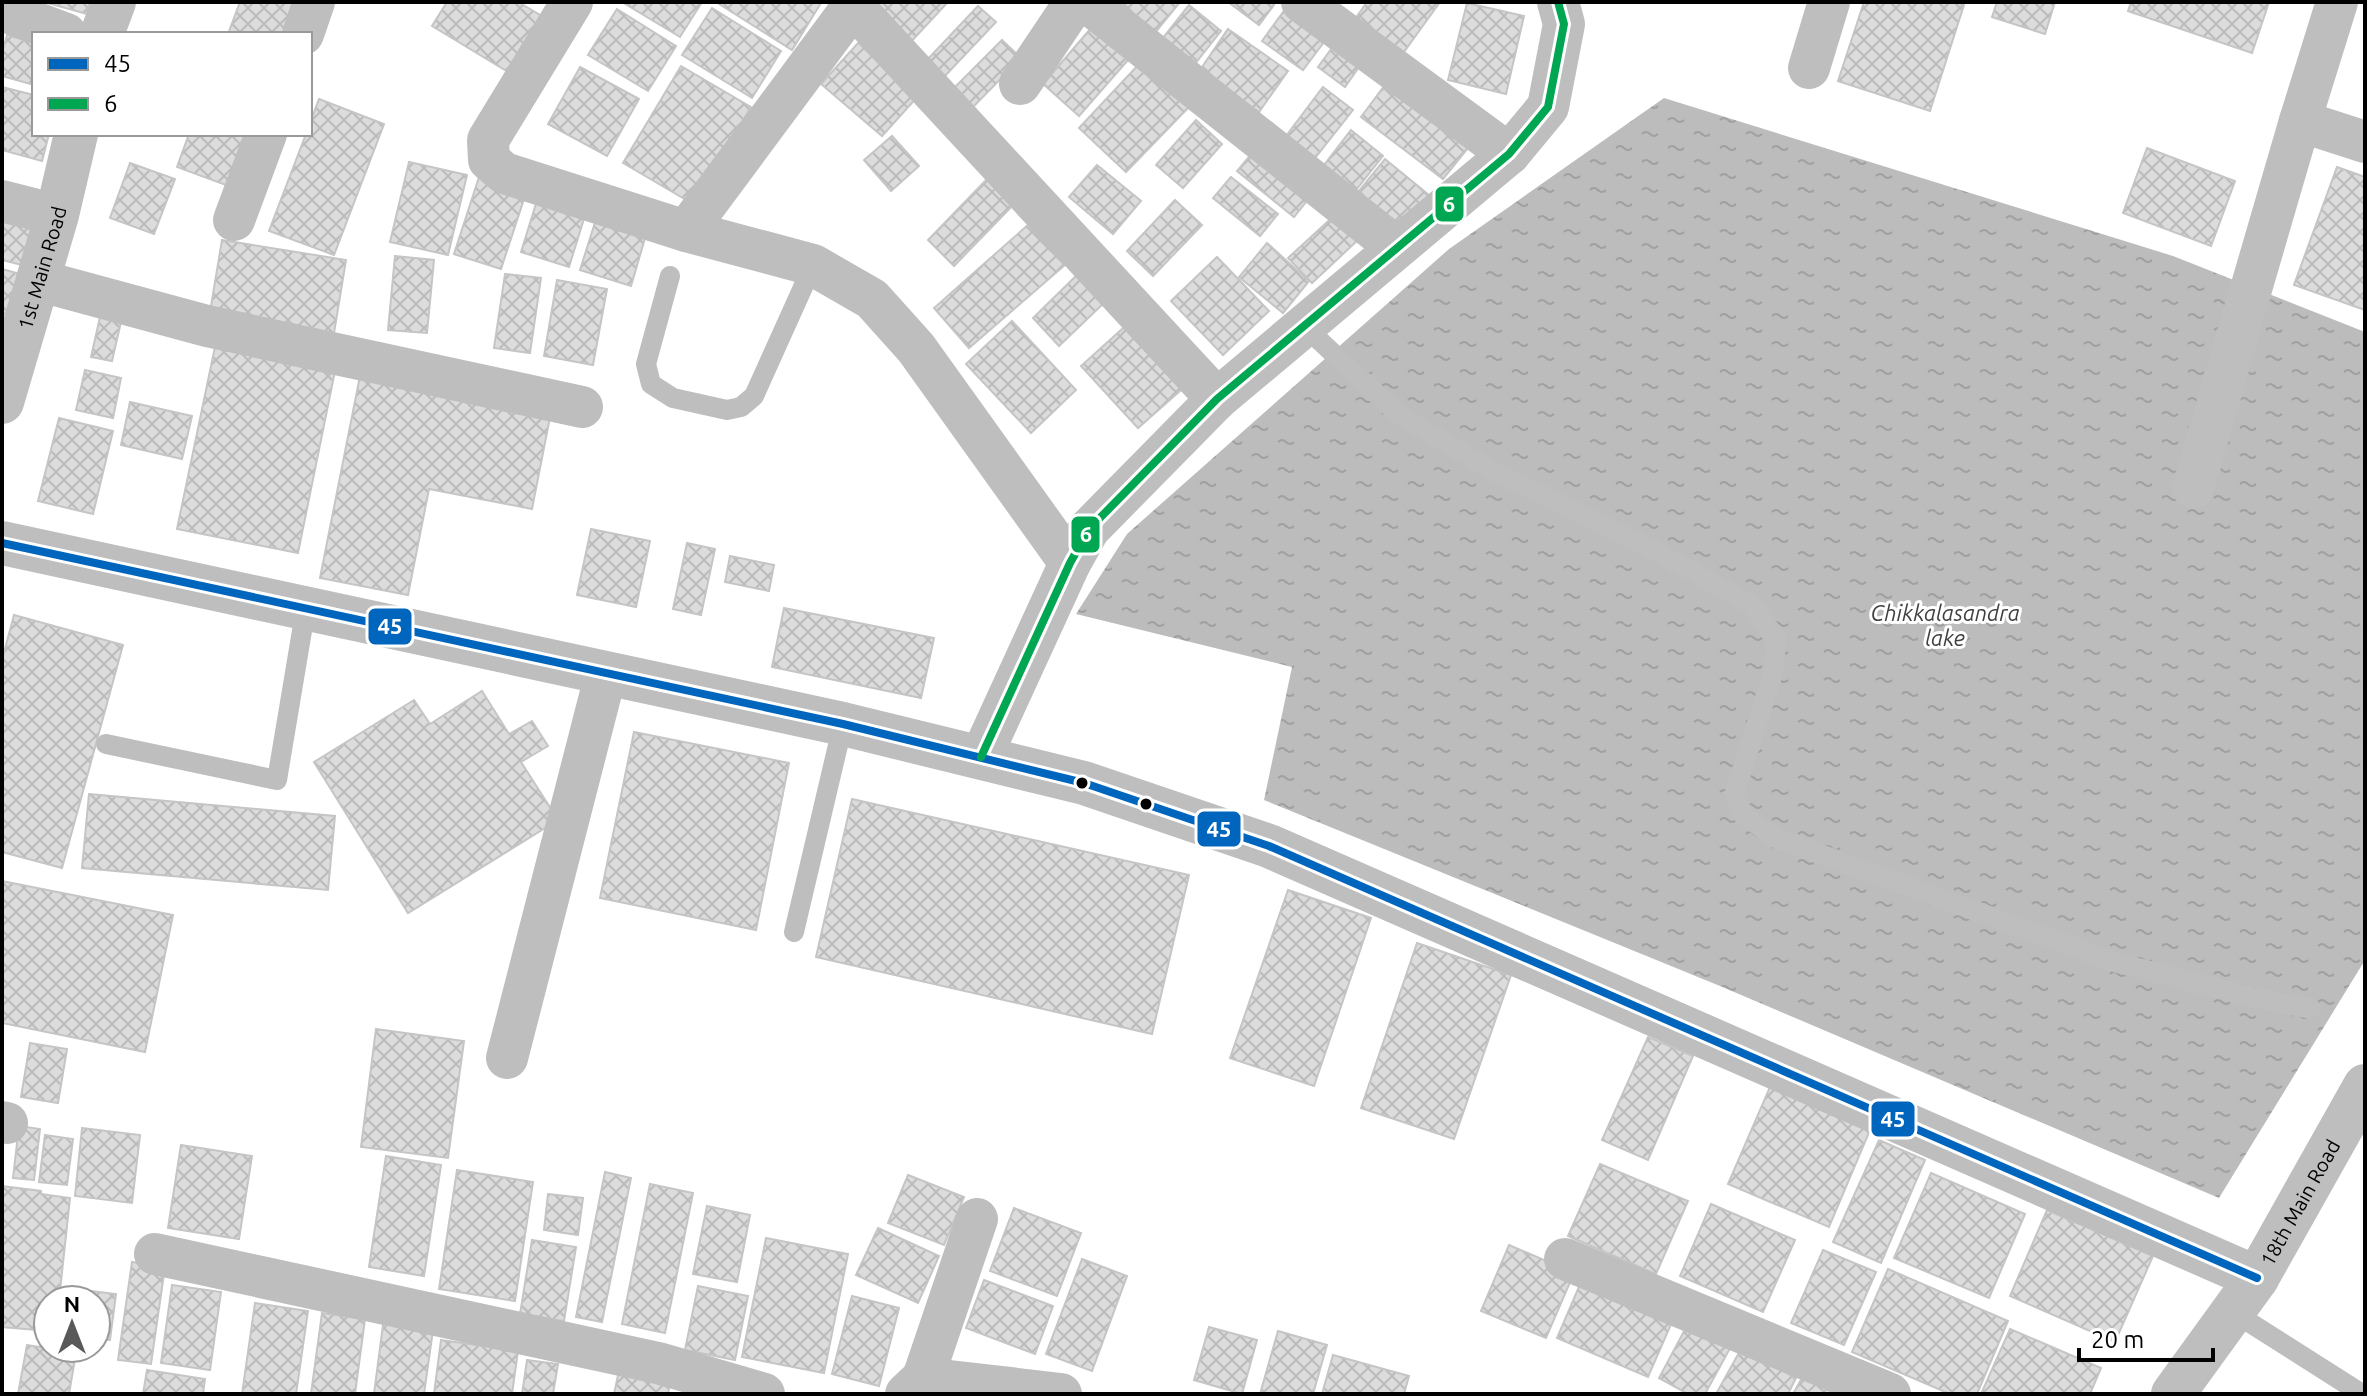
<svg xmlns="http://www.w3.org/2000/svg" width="2367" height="1396" font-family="Ubuntu,sans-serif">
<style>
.water{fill:url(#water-ripples)}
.building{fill:url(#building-cross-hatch);stroke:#c5c5c5;stroke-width:2}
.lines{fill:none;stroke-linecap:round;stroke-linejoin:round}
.service{stroke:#bebebe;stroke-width:20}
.minor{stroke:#bebebe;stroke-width:42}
.tertiary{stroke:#bebebe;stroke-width:44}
.bus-1-casing{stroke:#fff;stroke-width:14}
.bus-2-casing{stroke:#fff;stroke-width:14}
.bus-1{stroke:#0065bd;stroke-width:8}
.bus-2{stroke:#00a651;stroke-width:8}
.bus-dot{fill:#000;stroke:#fff;stroke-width:3}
.labels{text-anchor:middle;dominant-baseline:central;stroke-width:6;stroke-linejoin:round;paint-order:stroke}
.street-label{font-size:20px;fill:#000;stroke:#fff}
.water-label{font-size:22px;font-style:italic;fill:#404040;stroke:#fff}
.line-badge{stroke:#fff;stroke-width:3}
.badge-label{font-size:22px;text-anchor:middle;font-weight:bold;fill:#fff}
</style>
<defs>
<pattern id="water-ripples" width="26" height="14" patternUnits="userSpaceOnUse" patternTransform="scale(2)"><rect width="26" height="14" fill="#bcbcbc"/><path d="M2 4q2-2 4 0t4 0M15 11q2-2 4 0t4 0" fill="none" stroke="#a0a0a0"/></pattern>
<pattern id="building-cross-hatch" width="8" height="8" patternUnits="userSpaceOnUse" patternTransform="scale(2)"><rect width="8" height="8" fill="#dcdcdc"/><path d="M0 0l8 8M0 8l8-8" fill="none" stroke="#bbb"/></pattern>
</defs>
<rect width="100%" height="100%" fill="#fff"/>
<path class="water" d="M1664 98 2173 256 2365 332V960L2219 1198 1720 986 1264 800 1292 667 1076 614 1127 534 1449 249Z"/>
<g class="building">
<path d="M44 2H90L87 14Z"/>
<path d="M240 2H306L294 34H228Z"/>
<path d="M447 2H518L547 19 513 75 432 26Z"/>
<path d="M622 2H702L680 37Z"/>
<path d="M716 2H820L821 3 792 50Z"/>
<path d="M876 2H948L909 44Z"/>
<path d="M1113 2H1180L1154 34Z"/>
<path d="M1228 2H1270L1274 5 1259 25Z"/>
<path d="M1367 2H1440L1401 56 1353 22Z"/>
<path d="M1864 2H1955L1964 5 1930 111 1838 81Z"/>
<path d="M1997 2H2055L2045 34 1992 17Z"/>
<path d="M2131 2H2269L2252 53 2128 11Z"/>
<path d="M1467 3 1524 16 1506 94 1448 80Z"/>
<path d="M1189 5 1221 31 1194 65 1162 39Z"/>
<path d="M978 6 996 22 943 78 926 61Z"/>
<path d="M712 8 781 51 752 98 682 55Z"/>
<path d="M1286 8 1327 38 1303 70 1262 41Z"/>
<path d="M617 9 676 46 648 91 588 55Z"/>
<path d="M1098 20 1135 52 1079 116 1043 84Z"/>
<path d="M1228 29 1288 71 1259 112 1200 70Z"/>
<path d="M7 35 34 43V85L2 76V53Z"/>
<path d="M1002 40 1021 58 971 109 952 90Z"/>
<path d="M859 42 919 95 882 136 821 84Z"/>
<path d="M1332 48 1359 67 1345 87 1318 67Z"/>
<path d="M1141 62 1189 107 1126 172 1079 128Z"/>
<path d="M681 66 751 107 693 204 623 163Z"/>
<path d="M580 67 639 99 607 156 548 124Z"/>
<path d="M1385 85 1468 148 1443 179 1361 117Z"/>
<path d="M2 87 34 95V134H49L42 161 2 150Z"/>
<path d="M1323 87 1353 110 1315 158 1286 136Z"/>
<path d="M319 99 384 124 334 255 269 231 306 134H310V123Z"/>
<path d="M1196 120 1222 144 1183 188 1156 165Z"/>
<path d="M1351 130 1383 156 1356 190 1324 165Z"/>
<path d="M189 134H255L234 188 177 167Z"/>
<path d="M892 136 919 166 891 191 864 160Z"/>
<path d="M2147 148 2235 181 2211 246 2123 213Z"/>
<path d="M1253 152 1310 197 1294 217 1237 171Z"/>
<path d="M1385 159 1430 196 1402 229 1358 192Z"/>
<path d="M409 162 467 175 448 255 390 242Z"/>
<path d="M130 163 175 179 154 234 110 218Z"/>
<path d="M1097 165 1141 201 1113 234 1069 197Z"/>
<path d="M2337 167 2365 177V310L2294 285Z"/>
<path d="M480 174 527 190 501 269 454 254Z"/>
<path d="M990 176 1017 201 954 266 928 240Z"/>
<path d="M1231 177 1278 214 1260 236 1213 198Z"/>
<path d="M539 194 587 209 569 267 521 252Z"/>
<path d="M1175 200 1202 225 1153 276 1127 251Z"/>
<path d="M598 213 648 228 631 286 580 270Z"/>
<path d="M1335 215 1358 240 1312 283 1288 258Z"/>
<path d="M2 221 32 229 22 265 2 260Z"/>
<path d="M1029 224 1065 265 969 348 934 308Z"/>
<path d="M222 240 346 260 334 333 210 312Z"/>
<path d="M1267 243 1309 281 1283 313 1239 277Z"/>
<path d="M395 256 434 260 427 333 388 330Z"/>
<path d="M1217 257 1269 311 1223 355 1171 301Z"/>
<path d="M2 269 20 274 10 315 2 313Z"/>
<path d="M1079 273 1106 301 1059 346 1033 318Z"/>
<path d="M505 274 541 278 530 353 494 348Z"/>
<path d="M557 280 607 289 593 365 544 356Z"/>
<path d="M100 317 121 322 112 361 91 357Z"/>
<path d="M1012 321 1076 390 1031 433 966 364Z"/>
<path d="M1131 321 1188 384 1138 428 1081 366Z"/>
<path d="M215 347 335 371 298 553 177 529Z"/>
<path d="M85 370 121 378 113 418 76 410Z"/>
<path d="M361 371 552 407 532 509 429 489 408 595 320 578Z"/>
<path d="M130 402 192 416 182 459 121 445Z"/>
<path d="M59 418 113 431 93 514 38 501Z"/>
<path d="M591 529 650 541 636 607 577 595Z"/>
<path d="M687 543 715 549 701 615 673 609Z"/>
<path d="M730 556 774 565 769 591 725 582Z"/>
<path d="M784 608 934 638 921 698 772 667Z"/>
<path d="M14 615 123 645 62 868 2 852V660Z"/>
<path d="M482 691 509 734 532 721 548 746 521 762 558 820 408 913 314 762 414 700 430 724Z"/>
<path d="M634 732 789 763 756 930 600 898Z"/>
<path d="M89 794 335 816 328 890 82 868Z"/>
<path d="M852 799 1189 875 1152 1034 816 957Z"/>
<path d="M2 881 173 915 145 1052 2 1023Z"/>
<path d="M1288 890 1371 918 1314 1086 1230 1058Z"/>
<path d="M1417 943 1511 975 1454 1139 1361 1108Z"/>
<path d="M376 1029 464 1041 448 1158 361 1147Z"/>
<path d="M1648 1037 1693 1056 1648 1160 1602 1140Z"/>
<path d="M30 1043 67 1049 58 1103 21 1097Z"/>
<path d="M1773 1080 1873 1123 1829 1227 1728 1184Z"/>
<path d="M19 1126 40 1129 34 1180 13 1178Z"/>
<path d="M82 1128 140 1135 132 1203 75 1196Z"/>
<path d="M45 1135 73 1139 67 1185 39 1182Z"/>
<path d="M1879 1140 1925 1160 1881 1263 1833 1242Z"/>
<path d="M181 1145 252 1156 239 1239 168 1228Z"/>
<path d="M386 1156 441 1165 424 1276 369 1267Z"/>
<path d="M1600 1164 1688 1201 1656 1274 1568 1236Z"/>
<path d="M457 1170 533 1182 515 1301 439 1289Z"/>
<path d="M605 1172 631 1178 602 1322 576 1317Z"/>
<path d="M1931 1173 2025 1214 1989 1298 1894 1258Z"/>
<path d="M908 1175 964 1197 944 1245 888 1223Z"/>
<path d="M650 1184 693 1193 665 1333 622 1324Z"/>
<path d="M2 1186 41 1191V1194L70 1198 59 1300H48V1331L2 1327Z"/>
<path d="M548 1194 583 1198 578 1235 544 1230Z"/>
<path d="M1711 1204 1795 1240 1763 1312 1680 1276Z"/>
<path d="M707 1206 750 1215 737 1282 693 1274Z"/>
<path d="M1014 1208 1081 1233 1057 1296 990 1271Z"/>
<path d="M2047 1210 2153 1256 2115 1342 2010 1296Z"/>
<path d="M878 1228 939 1256 918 1303 856 1275Z"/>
<path d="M766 1238 848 1254 824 1373 742 1357Z"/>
<path d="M532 1240 576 1247 564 1321 520 1314Z"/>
<path d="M1509 1245 1574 1273 1546 1338 1481 1311Z"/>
<path d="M1823 1250 1876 1272 1844 1345 1791 1323Z"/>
<path d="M1082 1259 1127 1276 1092 1371 1046 1354Z"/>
<path d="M132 1262 165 1267 151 1364 118 1360Z"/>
<path d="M1888 1269 2008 1321 1977 1394H1950L1852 1352Z"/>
<path d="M984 1280 1053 1306 1035 1354 966 1328Z"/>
<path d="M1581 1282 1672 1322 1648 1377 1557 1338Z"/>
<path d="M172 1285 221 1292 210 1370 161 1363Z"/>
<path d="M698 1286 748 1296 735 1360 685 1350Z"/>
<path d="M67 1288 116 1294 110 1340 96 1339V1300H66Z"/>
<path d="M852 1296 899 1308 879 1386 832 1374Z"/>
<path d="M255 1303 308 1311 296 1394H242Z"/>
<path d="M322 1313 365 1319 355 1394H311Z"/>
<path d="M384 1317 434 1323 424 1394H374Z"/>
<path d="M1691 1318 1734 1341 1705 1394H1688L1659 1378Z"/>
<path d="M1209 1327 1257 1340 1242 1394 1194 1380Z"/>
<path d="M2010 1329 2101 1368 2090 1394H1981Z"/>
<path d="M1278 1331 1327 1345 1313 1394H1260Z"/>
<path d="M441 1340 518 1351 512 1394H434Z"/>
<path d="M27 1345 76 1353 69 1394H18Z"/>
<path d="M1741 1349 1796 1378 1788 1394H1716Z"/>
<path d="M1333 1355 1409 1376 1404 1394H1322Z"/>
<path d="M527 1360 558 1364 553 1394H522Z"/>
<path d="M620 1366 671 1377 668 1394H614Z"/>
<path d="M147 1370 205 1379 203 1394H143Z"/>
<path d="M1803 1376 1836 1394H1793Z"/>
</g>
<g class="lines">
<g class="service">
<path d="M670 276 646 364 651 384 673 398 727 410 741 407 754 396 813 265"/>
<path d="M1304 326 1399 415 1493 471 1635 540 1751 604 1776 638 1774 670 1735 792 1743 815 1776 838 2118 963 2247 996 2311 1009"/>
<path d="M106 744 277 780 306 607"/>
<path d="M794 932 843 724"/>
<path d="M2233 1312 2362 1394"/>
</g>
<g class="minor">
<path d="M572 2 488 140 489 160 504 173 686 231 813 265 872 299 916 348 1070 563"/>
<path d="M1087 2 1396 247"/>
<path d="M1302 2 1509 154"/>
<path d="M2337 2 2300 121 2365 142"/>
<path d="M853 6 1217 399"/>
<path d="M2 10 66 34"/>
<path d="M303 34 314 2"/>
<path d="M1809 68 1829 2"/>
<path d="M1020 84 1075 2"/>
<path d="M2 201 57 215"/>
<path d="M234 220 266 134"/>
<path d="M686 231 856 2"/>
<path d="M37 280 207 326 582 407"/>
<path d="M2193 488 2300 121"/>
<path d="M981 757 1070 563 1089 529 1217 399 1509 154 1548 107 1564 24 1558 2"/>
<path d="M507 1058 606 673"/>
<path d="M2 1122 7 1123"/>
<path d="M155 1254 658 1363 764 1394"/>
<path d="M1565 1259 1890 1394"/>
<path d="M923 1378 977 1219"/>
<path d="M906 1394 923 1378 1061 1394"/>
</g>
<g class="tertiary">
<path d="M102 34 114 2"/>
<path id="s1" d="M2 402 57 215 76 134"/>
<path d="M2 543 843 724 1084 783 1269 846 2257 1278"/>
<path id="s2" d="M2173 1394 2257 1278 2365 1086"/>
</g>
<defs>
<path id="bus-1" d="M2 543 843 724 1084 783 1269 846 2257 1278"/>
<path id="bus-2" d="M981 757 1070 563 1089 529 1217 399 1509 154 1548 107 1564 24 1558 2"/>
</defs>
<use href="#bus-1" class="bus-1-casing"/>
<use href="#bus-2" class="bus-2-casing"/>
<use href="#bus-1" class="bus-1"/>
<use href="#bus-2" class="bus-2"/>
</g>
<g class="bus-dot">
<circle cx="1082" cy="783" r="7"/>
<circle cx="1146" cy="804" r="7"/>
</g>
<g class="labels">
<g class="street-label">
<text stroke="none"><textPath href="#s1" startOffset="140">1st Main Road</textPath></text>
<text stroke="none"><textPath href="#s2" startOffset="230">18th Main Road</textPath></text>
</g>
<g class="water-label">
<text x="1945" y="612">Chikkalasandra<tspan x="1945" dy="25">lake</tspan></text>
</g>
</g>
<g class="line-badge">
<rect x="1434" y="185" width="31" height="38" rx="8" fill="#00a651"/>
<rect x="1070" y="515" width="31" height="39" rx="8" fill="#00a651"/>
<rect x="367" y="607" width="46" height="39" rx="8" fill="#0065bd"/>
<rect x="1196" y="810" width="46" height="38" rx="8" fill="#0065bd"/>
<rect x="1870" y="1100" width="46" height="38" rx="8" fill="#0065bd"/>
</g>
<g class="badge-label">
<text x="1449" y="212">6</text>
<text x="1086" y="542">6</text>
<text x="390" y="634">45</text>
<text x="1219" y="837">45</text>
<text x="1893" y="1127">45</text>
</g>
<rect width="2367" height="1396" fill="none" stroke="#000000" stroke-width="8"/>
<rect x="32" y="32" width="280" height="104" fill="#ffffff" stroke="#999999" stroke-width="2"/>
<rect x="48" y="58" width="40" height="12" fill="#0065bd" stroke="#999999" stroke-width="2"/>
<text x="104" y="72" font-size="24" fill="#000000">45</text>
<rect x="48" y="98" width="40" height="12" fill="#00a651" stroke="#999999" stroke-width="2"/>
<text x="104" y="112" font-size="24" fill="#000000">6</text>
<g transform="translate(72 1324)"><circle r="38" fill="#ffffff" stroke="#999999" stroke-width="2"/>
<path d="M0-6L14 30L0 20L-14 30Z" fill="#595959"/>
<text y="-12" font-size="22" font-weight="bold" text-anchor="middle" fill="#000000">N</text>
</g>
<path d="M2079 1348v12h134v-12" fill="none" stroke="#000000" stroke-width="4"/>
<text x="2091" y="1348" font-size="24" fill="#000000" stroke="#ffffff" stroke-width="6" paint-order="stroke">20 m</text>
</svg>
